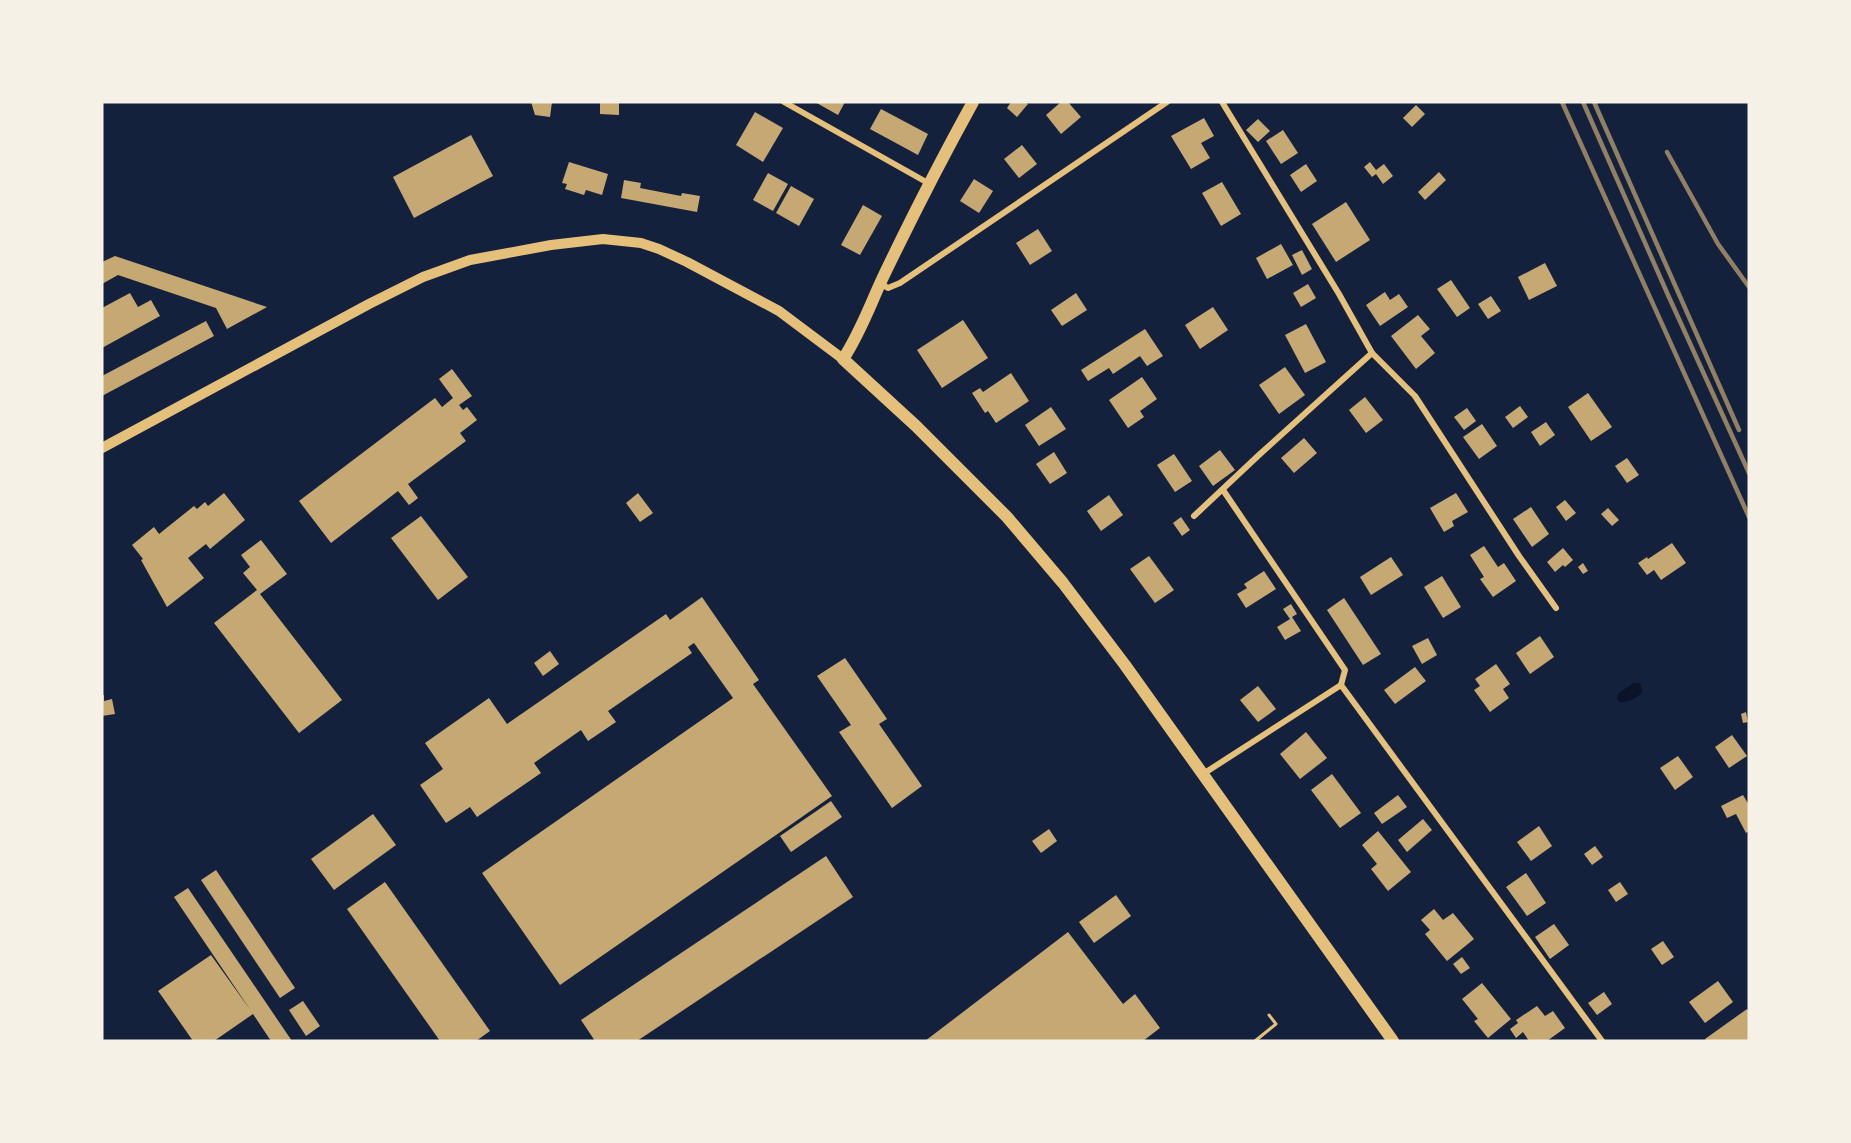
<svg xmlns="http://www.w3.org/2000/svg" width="1851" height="1143" font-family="'PT Serif',serif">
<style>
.water{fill:#0b132b}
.building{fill:#c6a872}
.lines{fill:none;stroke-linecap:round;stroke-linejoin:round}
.path{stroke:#e5c07b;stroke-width:3}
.minor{stroke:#e5c07b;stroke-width:6}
.tertiary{stroke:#e5c07b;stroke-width:10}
.secondary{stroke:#e5c07b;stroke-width:12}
.rail{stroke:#918062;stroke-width:4.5}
</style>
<rect width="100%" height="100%" fill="#14213d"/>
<path class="water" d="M1634 683H1641L1642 692C1638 698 1627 703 1619 702L1617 697 1620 692Z"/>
<g class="building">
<path d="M531 102H552L550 117 535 115Z"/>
<path d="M600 102H619V115L600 114Z"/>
<path d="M815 102H845L838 115Z"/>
<path d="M1011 102H1025L1028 104 1017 117 1007 108Z"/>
<path d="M1061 102H1068L1081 117 1061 134 1046 115Z"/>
<path d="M1416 105 1425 114 1412 127 1403 118Z"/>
<path d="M881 109 928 134 918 155 870 129Z"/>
<path d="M755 112 783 128 763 162 736 145Z"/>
<path d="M1204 118 1214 136 1201 143 1210 158 1191 169 1171 136Z"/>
<path d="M1258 119 1270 131 1258 142 1246 130Z"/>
<path d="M1283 130 1298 153 1281 164 1266 141Z"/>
<path d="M471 135 493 176 414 218 393 177Z"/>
<path d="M1022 145 1037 164 1019 178 1004 159Z"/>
<path d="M569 162 608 174 602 195 586 190 584 195 565 189 567 184 562 183Z"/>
<path d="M1370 162 1376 170 1384 164 1393 176 1383 184 1376 174 1372 177 1364 167Z"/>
<path d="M1306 164 1317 181 1301 192 1290 175Z"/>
<path d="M1439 172 1446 180 1425 200 1418 192Z"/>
<path d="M768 173 788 184 773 211 753 200Z"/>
<path d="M974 179 993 191 979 213 960 201Z"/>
<path d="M624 180 641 183 640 188 681 196 682 193 700 196 697 212 621 198Z"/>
<path d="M1222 182 1241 214 1221 226 1202 193Z"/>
<path d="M791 186 814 199 799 226 776 213Z"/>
<path d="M1346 202 1370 240 1336 262 1312 224Z"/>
<path d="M863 205 882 216 860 255 841 245Z"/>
<path d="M1038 229 1052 251 1030 265 1016 243Z"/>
<path d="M1281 244 1293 265 1267 279 1256 258Z"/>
<path d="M1302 250 1312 269 1302 275 1292 255Z"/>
<path d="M115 256 267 307 227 329 216 308 118 275 102 284V262Z"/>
<path d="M1545 263 1557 286 1529 300 1518 277Z"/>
<path d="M1451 280 1470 308 1457 317 1437 289Z"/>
<path d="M1308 284 1316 298 1301 307 1293 293Z"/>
<path d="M1385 292 1390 300 1399 294 1408 307 1380 326 1366 305Z"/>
<path d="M130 293 138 307 151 300 160 316 102 348V308Z"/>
<path d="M1076 293 1087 310 1062 326 1051 310Z"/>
<path d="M1491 296 1501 311 1488 319 1478 304Z"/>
<path d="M1213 307 1228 330 1200 349 1185 325Z"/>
<path d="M1418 315 1430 329 1421 336 1435 353 1416 369 1391 336Z"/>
<path d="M963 320 988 358 942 388 917 350Z"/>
<path d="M206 321 214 336 102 396V376Z"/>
<path d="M1306 324 1326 362 1305 373 1285 335Z"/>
<path d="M1145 329 1163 356 1147 366 1140 356 1113 374 1109 368 1088 381 1081 370Z"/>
<path d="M1285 367 1305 395 1279 414 1259 385Z"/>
<path d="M452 369 472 396 459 405 463 410 467 407 477 420 460 433 466 441 408 484 418 498 413 502 409 505 398 491 331 543 299 501 435 398 442 407 453 398 439 379Z"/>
<path d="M1011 373 1029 401 996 423 988 411 985 413 972 393 980 388 983 392Z"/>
<path d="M1142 377 1157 399 1140 411 1144 417 1128 428 1109 400Z"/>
<path d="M1588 393 1612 427 1591 441 1568 407Z"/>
<path d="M1365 397 1383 420 1366 433 1349 410Z"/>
<path d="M1520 406 1528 417 1513 428 1505 417Z"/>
<path d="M1051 407 1066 429 1039 446 1025 425Z"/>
<path d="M1467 408 1476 421 1464 430 1454 417Z"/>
<path d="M1546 422 1555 435 1540 446 1531 432Z"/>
<path d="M1482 424 1497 446 1479 459 1463 437Z"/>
<path d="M1304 438 1317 453 1294 473 1281 458Z"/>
<path d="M1220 450 1235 470 1213 486 1199 466Z"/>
<path d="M1054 452 1067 473 1050 484 1036 464Z"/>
<path d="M1174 454 1192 481 1175 492 1157 465Z"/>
<path d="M1627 458 1639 475 1627 483 1615 466Z"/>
<path d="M224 493 245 520 210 549 206 544 188 558 204 578 167 607 141 560 143 559 132 545 154 527 159 534 194 506 197 509 205 502 208 506Z"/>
<path d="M638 493 653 513 640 522 626 503Z"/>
<path d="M1456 493 1468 512 1452 521 1454 526 1444 532 1430 508Z"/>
<path d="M1109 495 1123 515 1101 531 1087 511Z"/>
<path d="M1565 500 1576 513 1566 521 1556 507Z"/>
<path d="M1531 507 1549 534 1532 547 1513 519Z"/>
<path d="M1608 508 1619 520 1612 526 1601 514Z"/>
<path d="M421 516 468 577 438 600 391 538Z"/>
<path d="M1181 517 1190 530 1182 536 1173 523Z"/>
<path d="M261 540 287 574 260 594 342 700 299 733 214 623 257 590 243 573 250 567 241 555Z"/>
<path d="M1672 543 1686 563 1661 580 1654 570 1647 575 1638 563 1647 557 1648 559Z"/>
<path d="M1484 546 1498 567 1504 563 1516 581 1493 597 1480 579 1484 577 1470 555Z"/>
<path d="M1563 548 1573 560 1565 567 1563 565 1555 572 1547 562Z"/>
<path d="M1149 556 1174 590 1155 603 1130 569Z"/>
<path d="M1391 557 1403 575 1371 595 1360 577Z"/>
<path d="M1583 563 1588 571 1583 574 1578 567Z"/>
<path d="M1264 571 1276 589 1246 608 1237 594 1247 588 1244 584Z"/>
<path d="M1442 576 1461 607 1443 618 1424 587Z"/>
<path d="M702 597 759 680 753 684 832 796 560 985 482 873 733 698 694 643 688 647 692 653 608 711 616 722 588 741 581 730 534 763 541 773 477 817 470 807 446 823 420 785 443 769 425 743 489 698 507 724 666 614 670 620Z"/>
<path d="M1344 598 1381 654 1363 665 1327 610Z"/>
<path d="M1291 604 1297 614 1292 617 1301 631 1285 640 1277 627 1290 619 1283 609Z"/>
<path d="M1540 636 1554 657 1530 674 1516 653Z"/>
<path d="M1428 638 1437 655 1422 664 1412 646Z"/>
<path d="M550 651 559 664 543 676 534 663Z"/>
<path d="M845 658 887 719 879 724 922 786 892 808 839 732 851 725 817 676Z"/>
<path d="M1496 664 1510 684 1503 689 1509 698 1490 712 1474 690 1480 686 1475 679Z"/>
<path d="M1415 667 1426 681 1395 704 1384 690Z"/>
<path d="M1258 686 1276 709 1258 722 1240 700Z"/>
<path d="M102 695H104V701L112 699 115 714 102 716Z"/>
<path d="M1746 712 1748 722 1743 723 1741 714Z"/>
<path d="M1306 732 1327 758 1300 779 1280 754Z"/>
<path d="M1732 735 1747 756 1729 768 1715 747Z"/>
<path d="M1678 756 1693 777 1675 790 1660 768Z"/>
<path d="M1332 774 1361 813 1340 828 1311 790Z"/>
<path d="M1398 795 1407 807 1382 824 1374 813Z"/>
<path d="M1743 795 1749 805V831L1746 833 1736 814 1727 818 1721 806Z"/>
<path d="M831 801 842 817 791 852 780 836Z"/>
<path d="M373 814 396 845 334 890 311 859Z"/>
<path d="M1423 819 1432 830 1407 852 1398 840Z"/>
<path d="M1539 826 1552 846 1531 861 1517 842Z"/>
<path d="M1049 829 1057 841 1041 853 1032 841Z"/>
<path d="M1378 831 1411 872 1388 891 1371 869 1377 864 1362 845Z"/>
<path d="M1595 846 1603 857 1592 865 1584 854Z"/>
<path d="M826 856 853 897 637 1041H595L581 1020Z"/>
<path d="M216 870 295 988 280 998 201 880Z"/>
<path d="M1526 873 1546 903 1527 916 1506 887Z"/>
<path d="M385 882 490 1031 476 1041H440L347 909Z"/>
<path d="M1620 882 1628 894 1616 902 1608 890Z"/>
<path d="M188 888 292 1041H271L253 1014 214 1041H193L161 995 158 991 211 955 251 1011 174 897Z"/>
<path d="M1116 895 1131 916 1094 943 1079 922Z"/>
<path d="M1434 909 1443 920 1453 913 1474 939 1447 961 1425 934 1430 930 1421 920Z"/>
<path d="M1554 924 1569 945 1550 959 1535 937Z"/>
<path d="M1068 932 1123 1004 1135 994 1160 1028 1143 1041H925Z"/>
<path d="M1663 941 1674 957 1662 965 1651 949Z"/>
<path d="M1462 957 1470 968 1461 974 1453 964Z"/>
<path d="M1718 981 1733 1002 1705 1023 1689 1002Z"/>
<path d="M1482 983 1511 1019 1488 1038 1474 1021 1478 1019 1462 999Z"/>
<path d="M1604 992 1612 1004 1597 1015 1588 1003Z"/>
<path d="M303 1001 320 1026 306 1036 289 1010Z"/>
<path d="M1537 1006 1545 1016 1553 1011 1565 1028 1547 1041H1529L1523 1032 1516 1038 1510 1029 1518 1023 1516 1020Z"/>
<path d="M1747 1009 1749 1012V1041H1706L1705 1039Z"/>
</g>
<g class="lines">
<path class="path" d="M1255 1041 1276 1024 1269 1015"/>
<g class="minor">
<path d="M784 102 928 183"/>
<path d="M1222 102 1339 294 1372 353 1415 396 1519 556 1556 608"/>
<path d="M880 283 888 288 900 283 1167 102"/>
<path d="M1223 490 1345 670 1341 685 1602 1041"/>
<path d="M1194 516 1260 454 1372 353"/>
<path d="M1203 774 1341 685"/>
</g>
<path class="tertiary" d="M102 448 369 304 423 277 470 260 551 245 603 239 641 243 659 249 687 262 779 311 843 359"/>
<path class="secondary" d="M973 102C942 158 913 215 885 273 871 302 861 332 843 359L916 426 1007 517 1063 583 1125 665 1393 1041"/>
<g class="rail">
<path d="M1562 102 1749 517"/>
<path d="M1583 102 1668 295 1749 473"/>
<path d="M1594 102 1739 430"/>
<path d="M1667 152 1718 244 1749 287"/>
</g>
</g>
<rect width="1851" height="1143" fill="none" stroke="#f6f1e7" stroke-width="207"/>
</svg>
